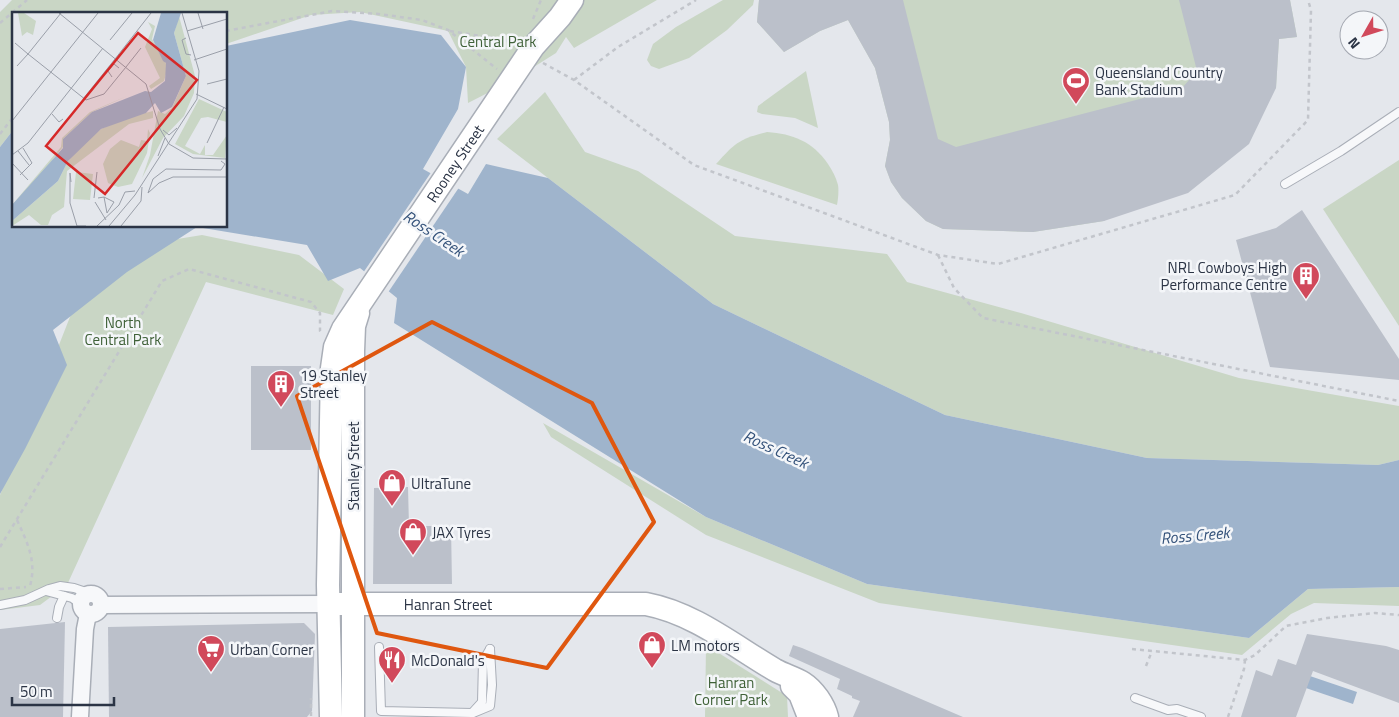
<svg xmlns="http://www.w3.org/2000/svg" width="1399" height="717" font-family="'Titillium Web',sans-serif">
<style>
.green{fill:#c9d6c5}
.water{fill:#9fb4cc}
.pier{fill:#e4e7ec}
.building{fill:#bbc0ca}
.lines{fill:none;stroke-linecap:round;stroke-linejoin:round}
.lane-casing{stroke:#a9aeb7;stroke-width:10}
.street-casing{stroke:#a9aeb7;stroke-width:19}
.secondary-casing{stroke:#a9aeb7;stroke-width:25}
.path{stroke:#c2c5cb;stroke-width:2.5;stroke-dasharray:4 4;stroke-linecap:butt}
.lane{stroke:#f7f8fa;stroke-width:8}
.street{stroke:#f7f8fa;stroke-width:16}
.secondary{stroke:#fff;stroke-width:22}
.marked{fill:none;stroke:#df570f;stroke-width:4;stroke-linejoin:round}
.labels{text-anchor:middle;dominant-baseline:central;stroke-width:5;stroke-linejoin:round;paint-order:stroke}
.park-label{font-size:15px;fill:#3f6138;stroke:#f4f6f9}
.poi-label{font-size:15px;fill:#2b3445;stroke:#f4f6f9;text-anchor:start}
.street-label{font-size:15px;fill:#2b3445;stroke:#f4f6f9}
.water-label{font-size:16px;font-style:italic;fill:#34527a;stroke:#f4f6f9}
.inset-road{fill:none;stroke:#9a9fa9;stroke-width:1}
.view{fill:#d62828;fill-opacity:0.15;stroke:#d62828;stroke-width:2.5}
.inset-edge{fill:none;stroke:#2b3445;stroke-width:2.5}
</style>
<rect width="100%" height="100%" fill="#e4e7ec"/>
<g class="green">
<path d="M12 0H657L574 48 566 37 556 53 513 80 468 103 466 67 448 31 360 12 311 15 226 44V14H14V129L0 147V12Z"/>
<path d="M723 0H754L753 5 727 30 689 58 659 69 651 66 647 60 653 44 676 27Z"/>
<path d="M759 0H1290L1297 37 1279 39 1276 88 1104 221 1033 232 943 229 926 221 902 198 891 182 885 166 890 140 889 122 875 68 848 20 820 31 784 52 757 22Z"/>
<path d="M806 71 818 128 795 118 762 114 757 112 758 106Z"/>
<path d="M545 92 585 152 638 171 735 236 887 254 907 282 1021 313 1239 378 1399 406V460L1378 465 1147 458 945 415 713 304 497 139Z"/>
<path d="M767 132C793 134 812 141 828 164 832 170 836 177 838 185 839 191 838 199 837 205L716 164C735 143 739 139 767 132Z"/>
<path d="M1399 160V326L1323 209Z"/>
<path d="M202 235 299 255 344 289 333 315 206 282 67 585 40 605 0 610V495L79 294 159 242Z"/>
<path d="M543 423 706 517 867 584 1249 638 1308 589 1399 587V606L1314 603 1291 614 1242 655 879 603 706 535 551 437Z"/>
<path d="M706 645 787 696 788 717H705Z"/>
</g>
<g class="water">
<path d="M350 20 441 35 466 67 458 109 423 169 468 194 486 164 548 178 713 304 945 415 1147 458 1378 465 1399 460V587L1308 589 1249 638 867 584 706 517 394 323 397 298 360 268 328 281 307 245 197 227 127 272 53 330 67 365 25 449 0 494V147L14 129V226H226V46Z"/>
<path d="M1307 675 1357 692 1353 704 1303 687Z"/>
</g>
<path class="pier" d="M432 171 460 186 387 294 363 273Z"/>
<g class="building">
<path d="M759 0H903L938 139 956 147 1182 88 1197 71 1179 0H1290L1297 37 1279 39 1276 88 1249 144 1188 193 1104 221 1033 232 943 229 926 221 902 198 891 182 885 166 890 140 889 122 875 68 848 20 820 31 784 52 757 22Z"/>
<path d="M1302 210 1399 359V380L1270 367 1236 240 1276 228Z"/>
<rect x="251" y="366" width="60" height="84"/>
<path d="M408 487 409 526H451L452 584H373L374 488Z"/>
<path d="M65 622 63 717H0V629Z"/>
<path d="M304 623 315 634 312 711 307 717H109L108 627Z"/>
<path d="M1307 634 1386 646 1399 650V703L1313 671 1296 717H1241L1256 670 1272 676 1278 659 1296 665Z"/>
<path d="M793 645 802 648 963 717H853L860 701 852 698V696L837 689 840 679 789 656Z"/>
</g>
<g class="lines">
<defs>
<g id="lane">
<path d="M1285 184 1341 151 1399 112"/>
<path d="M46 591 72 598 81 604"/>
<path d="M0 605 25 600 49 589 60 586 74 588 92 594"/>
<path d="M57 618 59 607 64 596"/>
<path d="M379 647 381 711 472 713 482 702 483 661 490 649"/>
<path d="M1135 698 1168 710 1177 709 1201 717"/>
<path d="M473 713 490 706 492 685 490 649"/>
</g>
<g id="street">
<circle cx="91" cy="604" r="10"/>
<path d="M101 605 329 604"/>
<path d="M80 717 85 629 88 614"/>
</g>
<g id="secondary">
<path id="s1" d="M329 604H646C694 613 734 646 775 670 784 675 795 678 803 683 814 690 824 705 827 717"/>
<path d="M792 686 800 694 809 717"/>
<path id="s2" d="M331 717 328 585 332 368 335 347 343 329 533 47 560 17 572 0"/>
<path d="M353 717V351L354 326 358 313"/>
</g>
</defs>
<use href="#lane" class="lane-casing"/>
<use href="#street" class="street-casing"/>
<use href="#secondary" class="secondary-casing"/>
<g class="path">
<path d="M533 19 541 0"/>
<path d="M0 23 27 0"/>
<path d="M226 31 332 11 379 14 422 20 448 30 497 69"/>
<path d="M450 31 505 40 513 44"/>
<path d="M543 63 574 80 694 165 938 255 998 264 1235 195 1308 120 1311 10 1308 0"/>
<path d="M574 80 618 47 696 0"/>
<path d="M0 134 14 116"/>
<path d="M938 255 954 288 983 318 1399 401"/>
<path d="M17 520C27 542 37 561 30 586"/>
<path d="M0 547 162 281 189 269 311 302 320 313V331L322 334"/>
<path d="M0 589 26 587"/>
<path d="M1132 649 1245 660 1255 655 1286 626 1327 618 1375 613 1399 615"/>
<path d="M1146 666 1152 651"/>
<path d="M311 716V698"/>
<path d="M1228 717 1244 669 1245 660"/>
</g>
<use href="#lane" class="lane"/>
<use href="#street" class="street"/>
<use href="#secondary" class="secondary"/>
</g>
<path class="marked" d="M432 322 592 403 654 522 547 668 377 633 297 396Z"/>
<defs>
<symbol id="stadium-pin" viewBox="-11 -11 22 30"><path d="M0 17L-7.5 6A9.5 9.5 0 1 1 7.5 6Z" fill="#d1495b" stroke="#f4f6f9"/><path d="M0-5a6.5 5 0 1 0 0 10a6.5 5 0 1 0 0-10ZM-3.5-1.8h7v3.6h-7Z" fill="#fff"/></symbol>
<symbol id="building-pin" viewBox="-11 -11 22 30"><path d="M0 17L-7.5 6A9.5 9.5 0 1 1 7.5 6Z" fill="#d1495b" stroke="#f4f6f9"/><path d="M-4-6H4V6H1V3H-1V6H-4ZM-2.5-4.3h1.7v1.8h-1.7ZM.8-4.3h1.7v1.8H.8ZM-2.5-1h1.7V.8h-1.7ZM.8-1h1.7V.8H.8Z" fill="#fff"/></symbol>
<symbol id="shop-pin" viewBox="-11 -11 22 30"><path d="M0 17L-7.5 6A9.5 9.5 0 1 1 7.5 6Z" fill="#d1495b" stroke="#f4f6f9"/><path d="M-5-2.5h2.3a2.7 3.5 0 0 1 5.4 0H5L5.5 6h-11ZM-1.5-2.5h3a1.5 2.3 0 0 0-3 0Z" fill="#fff"/></symbol>
<symbol id="supermarket-pin" viewBox="-11 -11 22 30"><path d="M0 17L-7.5 6A9.5 9.5 0 1 1 7.5 6Z" fill="#d1495b" stroke="#f4f6f9"/><path d="M-6-5.5h2.5l.6 2H6L4.5 2H-2.5L-4.4-4H-6ZM-1.5 3.2a1.3 1.3 0 1 0 .1 0ZM3 3.2a1.3 1.3 0 1 0 .1 0Z" fill="#fff"/></symbol>
<symbol id="restaurant-pin" viewBox="-11 -11 22 30"><path d="M0 17L-7.5 6A9.5 9.5 0 1 1 7.5 6Z" fill="#d1495b" stroke="#f4f6f9"/><path d="M-5-6h1v4h1v-4h1v4h1v-4h1v5L-1.5 .5V6h-2V.5L-5-1ZM5-6V6H3V1.5H1.5Q1.5-4 5-6Z" fill="#fff"/></symbol>
</defs>
<g fill-rule="evenodd">
<use href="#stadium-pin" x="1060" y="65" width="32" height="43"/>
<use href="#building-pin" x="1290" y="260" width="32" height="43"/>
<use href="#building-pin" x="265" y="368" width="32" height="43"/>
<use href="#shop-pin" x="376" y="467" width="32" height="43"/>
<use href="#shop-pin" x="397" y="516" width="32" height="43"/>
<use href="#shop-pin" x="636" y="629" width="32" height="43"/>
<use href="#supermarket-pin" x="195" y="633" width="32" height="43"/>
<use href="#restaurant-pin" x="376" y="644" width="32" height="43"/>
</g>
<g class="labels">
<g class="park-label">
<text x="498" y="41">Central Park</text>
<text x="123" y="322">North<tspan x="123" dy="17">Central Park</tspan></text>
<text x="731" y="682">Hanran<tspan x="731" dy="17">Corner Park</tspan></text>
</g>
<g class="poi-label">
<text x="1095" y="72">Queensland Country<tspan x="1095" dy="17">Bank Stadium</tspan></text>
<text x="1287" y="267" text-anchor="end">NRL Cowboys High<tspan x="1287" dy="17">Performance Centre</tspan></text>
<text x="300" y="375">19 Stanley<tspan x="300" dy="17">Street</tspan></text>
<text x="411" y="483">UltraTune</text>
<text x="432" y="532">JAX Tyres</text>
<text x="671" y="645">LM motors</text>
<text x="230" y="649">Urban Corner</text>
<text x="411" y="660">McDonald's</text>
</g>
<g class="street-label">
<text stroke="none"><textPath href="#s2" startOffset="590">Rooney Street</textPath></text>
<text transform="translate(353 466) rotate(-90)">Stanley Street</text>
<text stroke="none"><textPath href="#s1" startOffset="119">Hanran Street</textPath></text>
</g>
<g class="water-label">
<text transform="translate(434 233) rotate(34)">Ross Creek</text>
<text transform="translate(776 449) rotate(25)">Ross Creek</text>
<text transform="translate(1195 535) rotate(-5)">Ross Creek</text>
</g>
</g>
<g transform="translate(12 12)">
<rect width="215" height="215" fill="#e4e7ec"/>
<path d="M6 1H12L24 9 21 23 15 20 10 24ZM167 4 183 64 182 81 172 104 151 126 130 166 138 143 146 99 153 102 160 96 174 64 162 21ZM136 10 143 14 140 27 156 55 152 69 139 77 137 74 148 66 133 35 140 17ZM115 84 80 100 51 127V135L7 189 0 193 49 135 50 126 78 100ZM187 87 215 100V110L196 105 189 106 173 134 188 142 193 133V143H201L215 123 213 146 181 142 163 132ZM141 99V106L117 112 55 159 52 195 40 203 36 213H29L17 203 0 214V209L46 169 56 149 72 131 89 117 113 106ZM136 117 138 121 135 141 120 172 106 175 96 171 91 152 98 137 109 128 127 135 129 128 135 129ZM64 160 81 162 78 188 61 187Z" fill="#c9d6c5"/>
<path d="M149 1H169L162 21 174 64 160 95 149 101 143 91 134 101 89 117 56 149 46 169 0 209V193L51 136V127L80 100 133 79 139 80 153 69 154 51 151 49 141 28Z" fill="#9fb4cc"/>
<path class="inset-road" d="M47 1 134 72 148 117 157 132M186 1 191 17M175 19 215 7M174 26 170 28 174 42 179 43M98 28 120 1M3 31 16 42M16 42 74 88 92 82 114 55M16 42 49 1M103 47 139 1M182 48 215 37M5 54 16 42M114 55 129 36M100 65 96 59 102 52 107 56M195 72 215 67M184 82 215 97M71 87 103 47M40 102 47 110 51 107M0 109 86 1M151 118 157 123 165 116M195 131 212 95M157 132 181 146 215 147M6 139 17 153M0 143 16 131 91 36M146 144 153 126M0 151 16 168M8 163 20 151 11 136M59 170 58 161V191L65 214H74M136 181 141 167 154 157 209 158 213 152 209 149M136 181 147 171 161 165H215M82 186 85 160M86 186 92 185 102 190 95 201 92 185M83 190 94 208M85 214 107 193 113 180 123 179M97 214 123 183 185 87 187 59 170 1M109 214 129 189 130 175"/>
<path class="view" d="M126 21 185 68 93 182 34 134Z"/>
<rect width="215" height="215" class="inset-edge"/>
</g>
<g transform="translate(1364 35) rotate(231)"><circle r="24" fill="#f4f6f9" stroke="#a4a8b1"/>
<path d="M0-4L9 19L0 12L-9 19Z" fill="#d1495b"/>
<text y="-8" font-size="14" font-weight="bold" text-anchor="middle" fill="#2b3445">N</text>
</g>
<path d="M12 697v8h102v-8" fill="none" stroke="#2b3445" stroke-width="2.5"/>
<text x="20" y="697" font-size="15" fill="#2b3445" stroke="#f4f6f9" stroke-width="4" paint-order="stroke">50 m</text>
</svg>
